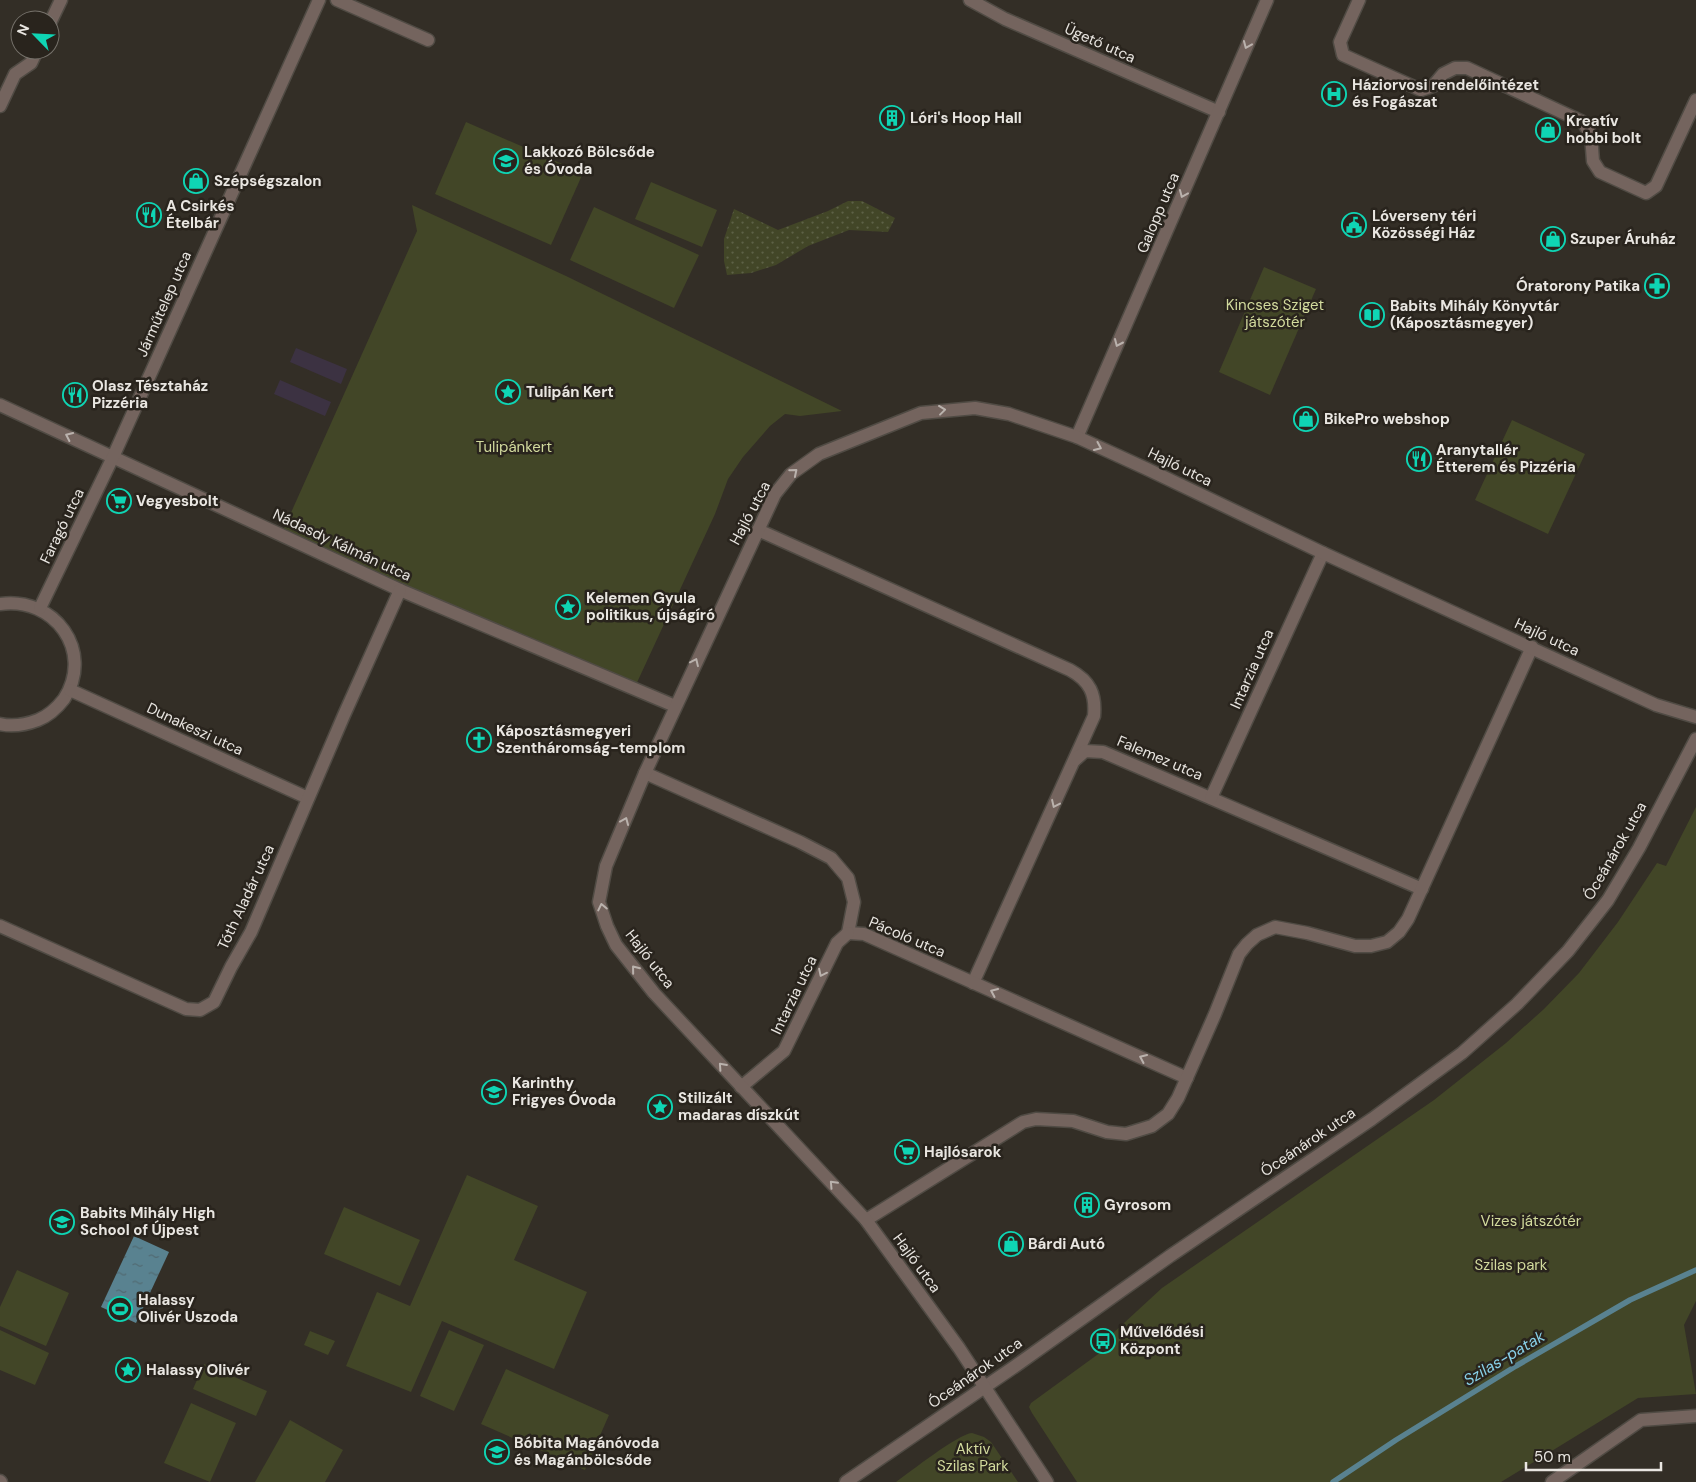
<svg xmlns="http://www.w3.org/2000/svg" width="1696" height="1482" font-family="'DM Sans',sans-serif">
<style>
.industrial{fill:#3c3242}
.grass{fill:url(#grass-dots)}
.park{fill:#424627}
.water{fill:url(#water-ripples)}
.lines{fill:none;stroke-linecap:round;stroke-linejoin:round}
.stream{stroke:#598290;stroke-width:5.5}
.minor-casing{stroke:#504b44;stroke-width:15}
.minor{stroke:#74645e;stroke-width:12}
.oneway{stroke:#bab2ad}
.labels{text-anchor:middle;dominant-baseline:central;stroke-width:5;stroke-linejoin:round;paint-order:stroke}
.street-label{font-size:15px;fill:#e9e6e1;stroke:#29241d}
.poi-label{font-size:15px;font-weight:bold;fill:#e9e6e1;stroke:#29241d;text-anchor:start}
.park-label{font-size:15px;fill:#d2da9d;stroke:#29241d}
.water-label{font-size:16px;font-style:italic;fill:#88d0e8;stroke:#29241d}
</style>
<defs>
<pattern id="grass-dots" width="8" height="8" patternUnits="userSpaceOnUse" patternTransform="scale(1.25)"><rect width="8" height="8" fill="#424627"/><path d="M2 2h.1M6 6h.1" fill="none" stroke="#5d6146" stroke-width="1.8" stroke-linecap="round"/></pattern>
<pattern id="water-ripples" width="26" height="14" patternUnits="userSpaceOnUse" patternTransform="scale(1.25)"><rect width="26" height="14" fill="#598290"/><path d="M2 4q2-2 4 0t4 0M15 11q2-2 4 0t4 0" fill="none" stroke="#516a72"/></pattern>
</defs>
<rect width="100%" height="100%" fill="#332e26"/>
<g class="industrial">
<path d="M296 348 347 369 341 384 290 362Z"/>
<path d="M280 380 331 402 325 416 274 394Z"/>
</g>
<path class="grass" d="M848 201H862L895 218 888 232 849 230 808 246 776 265 751 273 727 275 724 261V239L734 209 778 230 828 211Z"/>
<g class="park">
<path d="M466 122 583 173 551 245 435 194Z"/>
<path d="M651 182 717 210 702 247 635 219Z"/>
<path d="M412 205 566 276 842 411 800 416 785 414 770 426 743 457 728 479 715 514 634 689 281 535 417 231Z"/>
<path d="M594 207 699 255 674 308 570 260Z"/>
<path d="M1264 267 1316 289 1270 395 1219 372Z"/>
<path d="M1512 420 1585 454 1548 534 1475 500Z"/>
<path d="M1696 807V1301L1684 1325 1696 1394 1638 1398 1501 1482H1077L1032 1413 1029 1407 1031 1403 1112 1344 1111 1335 1162 1288 1434 1100 1506 1043 1544 1009 1579 973 1618 922 1657 863 1666 866Z"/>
<path d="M467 1175 538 1206 514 1260 587 1292 554 1369 442 1321 411 1392 346 1366 377 1292 410 1306Z"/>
<path d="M344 1207 420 1240 400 1286 324 1254Z"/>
<path d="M17 1270 69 1293 46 1346 0 1326V1307Z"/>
<path d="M0 1330 49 1353 35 1385 0 1370Z"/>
<path d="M449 1330 484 1345 454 1411 420 1396Z"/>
<path d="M310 1331 335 1341 328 1355 304 1345Z"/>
<path d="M204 1364 267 1391 256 1416 193 1389Z"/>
<path d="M506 1369 609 1415 585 1470 481 1424Z"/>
<path d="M191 1403 236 1423 210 1482 164 1463Z"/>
<path d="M290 1420 343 1450 325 1482H255Z"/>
<path d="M972 1433 984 1437 991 1442 1018 1482H896C910 1472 958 1434 972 1433Z"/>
</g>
<path class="water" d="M134 1236 169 1252 136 1323 101 1307Z"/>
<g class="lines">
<path class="stream" d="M1333 1482 1396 1440 1516 1366 1630 1300 1696 1270"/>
<defs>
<g id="minor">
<path d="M337 0 428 40"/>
<path d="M970 0 1005 19 1219 112"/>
<path d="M1359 0 1340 42 1343 55 1421 90 1433 86 1443 74 1455 68H1467L1583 122 1591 135 1593 161 1600 172 1646 193 1656 186 1696 100"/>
<path d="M50 23 61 0"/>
<path d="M0 106 15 74 31 63 37 50"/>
<path d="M0 405 400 590 675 706"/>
<path d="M1077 437 1267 0"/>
<path d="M758 530 1070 670C1090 681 1096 694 1094 716L973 983"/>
<path d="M0 604C54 596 95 651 64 699 57 708 48 716 38 720 25 725 13 727 0 724"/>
<path d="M40 608 113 457 319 0"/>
<path d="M70 690 308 798"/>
<path d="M1075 760 1085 751 1103 752 1422 889"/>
<path d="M645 773 800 842 831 858 848 878 854 902 848 933"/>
<path d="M1211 798 1323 553"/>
<path d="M0 926 186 1009 200 1010 214 1002 231 967 251 932 344 715 400 590"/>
<path d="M848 933 864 934 1187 1078"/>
<path d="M741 1087 784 1051 837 943 848 933"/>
<path d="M866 1220 1023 1122 1036 1119 1073 1121 1107 1132 1126 1134 1152 1126 1168 1114 1178 1098 1215 1014 1239 954 1247 944 1257 935 1275 927 1307 933 1355 946H1371L1387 942 1399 932 1408 919 1532 647"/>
<path d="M0 1481 1 1482"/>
<path d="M846 1482 1014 1367 1170 1256 1372 1119 1462 1053 1517 1004 1568 951 1608 900 1639 848 1696 739"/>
<path d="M1047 1482 959 1348 866 1220 654 993 616 945 607 926 599 902 606 866 645 773 775 494 791 474 819 454 921 413 975 408 1009 414 1077 437 1147 469 1323 553 1656 705 1696 717"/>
<path d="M1552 1482 1641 1420 1696 1416"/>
</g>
</defs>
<use href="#minor" class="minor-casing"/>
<use href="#minor" class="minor"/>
</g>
<defs><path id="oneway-chevron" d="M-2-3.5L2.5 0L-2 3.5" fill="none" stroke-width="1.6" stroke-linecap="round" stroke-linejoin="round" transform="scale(1.25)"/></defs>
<g class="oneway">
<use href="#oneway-chevron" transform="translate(1247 45) rotate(113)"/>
<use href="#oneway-chevron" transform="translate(1183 194) rotate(113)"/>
<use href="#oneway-chevron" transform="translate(1118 343) rotate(114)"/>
<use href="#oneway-chevron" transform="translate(942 410) rotate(-7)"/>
<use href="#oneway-chevron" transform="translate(69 436) rotate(-155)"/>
<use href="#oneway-chevron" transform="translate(1098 447) rotate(24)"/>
<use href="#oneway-chevron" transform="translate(794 472) rotate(-40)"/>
<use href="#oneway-chevron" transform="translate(695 662) rotate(-65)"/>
<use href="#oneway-chevron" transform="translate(1055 804) rotate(115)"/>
<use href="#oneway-chevron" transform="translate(625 821) rotate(-67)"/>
<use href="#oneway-chevron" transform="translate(602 907) rotate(-102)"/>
<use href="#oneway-chevron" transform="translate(635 969) rotate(-129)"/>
<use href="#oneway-chevron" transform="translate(822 973) rotate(116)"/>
<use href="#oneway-chevron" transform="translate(994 992) rotate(-156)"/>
<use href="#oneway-chevron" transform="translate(1143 1058) rotate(-156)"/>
<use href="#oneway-chevron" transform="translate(722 1066) rotate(-132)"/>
<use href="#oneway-chevron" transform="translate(833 1184) rotate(-133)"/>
</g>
<defs>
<symbol id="hospital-ring" viewBox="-11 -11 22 22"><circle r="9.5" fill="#29241d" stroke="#0fd5b4" stroke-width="1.5"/><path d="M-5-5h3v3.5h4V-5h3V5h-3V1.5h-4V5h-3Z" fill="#0fd5b4"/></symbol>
<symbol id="building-ring" viewBox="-11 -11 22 22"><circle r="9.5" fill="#29241d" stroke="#0fd5b4" stroke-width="1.5"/><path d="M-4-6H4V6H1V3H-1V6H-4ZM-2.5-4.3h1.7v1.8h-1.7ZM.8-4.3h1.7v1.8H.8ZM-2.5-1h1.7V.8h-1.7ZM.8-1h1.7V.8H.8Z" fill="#0fd5b4"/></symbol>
<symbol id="shop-ring" viewBox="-11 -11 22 22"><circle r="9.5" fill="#29241d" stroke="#0fd5b4" stroke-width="1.5"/><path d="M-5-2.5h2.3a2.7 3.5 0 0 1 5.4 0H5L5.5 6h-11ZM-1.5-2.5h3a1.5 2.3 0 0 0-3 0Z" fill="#0fd5b4"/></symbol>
<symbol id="school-ring" viewBox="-11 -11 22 22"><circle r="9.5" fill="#29241d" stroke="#0fd5b4" stroke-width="1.5"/><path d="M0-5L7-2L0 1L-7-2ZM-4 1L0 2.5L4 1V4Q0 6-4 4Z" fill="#0fd5b4"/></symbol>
<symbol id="restaurant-ring" viewBox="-11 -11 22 22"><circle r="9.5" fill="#29241d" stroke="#0fd5b4" stroke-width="1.5"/><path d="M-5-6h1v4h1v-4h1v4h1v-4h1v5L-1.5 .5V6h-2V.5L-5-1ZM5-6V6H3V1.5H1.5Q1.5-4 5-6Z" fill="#0fd5b4"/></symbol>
<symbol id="civic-ring" viewBox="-11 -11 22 22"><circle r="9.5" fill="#29241d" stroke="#0fd5b4" stroke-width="1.5"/><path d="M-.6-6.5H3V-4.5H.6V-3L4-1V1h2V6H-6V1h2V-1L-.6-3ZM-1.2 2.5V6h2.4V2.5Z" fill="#0fd5b4"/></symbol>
<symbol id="pharmacy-ring" viewBox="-11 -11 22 22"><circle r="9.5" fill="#29241d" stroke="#0fd5b4" stroke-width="1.5"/><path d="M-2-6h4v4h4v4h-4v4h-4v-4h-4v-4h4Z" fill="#0fd5b4"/></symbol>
<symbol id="library-ring" viewBox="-11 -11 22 22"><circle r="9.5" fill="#29241d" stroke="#0fd5b4" stroke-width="1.5"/><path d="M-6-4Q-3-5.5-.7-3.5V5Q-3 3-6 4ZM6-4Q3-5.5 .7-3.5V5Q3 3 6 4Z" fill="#0fd5b4"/></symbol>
<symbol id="sight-ring" viewBox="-11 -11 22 22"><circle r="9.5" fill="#29241d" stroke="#0fd5b4" stroke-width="1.5"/><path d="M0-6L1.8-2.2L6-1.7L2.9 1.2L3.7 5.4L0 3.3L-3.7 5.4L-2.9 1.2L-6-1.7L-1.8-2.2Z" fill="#0fd5b4"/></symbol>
<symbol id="supermarket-ring" viewBox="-11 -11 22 22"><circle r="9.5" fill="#29241d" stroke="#0fd5b4" stroke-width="1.5"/><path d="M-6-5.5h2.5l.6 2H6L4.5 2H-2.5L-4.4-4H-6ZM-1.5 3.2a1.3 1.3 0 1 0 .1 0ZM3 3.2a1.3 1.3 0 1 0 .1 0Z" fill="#0fd5b4"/></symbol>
<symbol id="church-ring" viewBox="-11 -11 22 22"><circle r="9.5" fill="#29241d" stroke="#0fd5b4" stroke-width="1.5"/><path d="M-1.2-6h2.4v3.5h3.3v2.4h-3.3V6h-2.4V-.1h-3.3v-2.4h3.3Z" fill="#0fd5b4"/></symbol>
<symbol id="stadium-ring" viewBox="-11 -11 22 22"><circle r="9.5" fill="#29241d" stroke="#0fd5b4" stroke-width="1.5"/><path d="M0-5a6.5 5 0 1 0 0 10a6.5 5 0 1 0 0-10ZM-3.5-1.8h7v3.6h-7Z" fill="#0fd5b4"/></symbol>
<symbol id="bus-ring" viewBox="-11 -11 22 22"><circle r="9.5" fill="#29241d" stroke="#0fd5b4" stroke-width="1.5"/><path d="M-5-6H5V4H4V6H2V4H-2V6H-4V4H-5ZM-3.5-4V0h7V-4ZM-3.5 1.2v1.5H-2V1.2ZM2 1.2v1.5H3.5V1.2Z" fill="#0fd5b4"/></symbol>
</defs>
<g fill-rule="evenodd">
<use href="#hospital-ring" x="1320" y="80" width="28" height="28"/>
<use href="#building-ring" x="878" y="104" width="28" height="28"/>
<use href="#shop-ring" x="1534" y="116" width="28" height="28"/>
<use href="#school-ring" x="492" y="147" width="28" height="28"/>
<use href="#shop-ring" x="182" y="167" width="28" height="28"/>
<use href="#restaurant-ring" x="135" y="201" width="28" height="28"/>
<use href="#civic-ring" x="1340" y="211" width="28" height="28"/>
<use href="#shop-ring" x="1539" y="225" width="28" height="28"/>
<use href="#pharmacy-ring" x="1643" y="272" width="28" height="28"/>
<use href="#library-ring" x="1358" y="301" width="28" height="28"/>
<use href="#sight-ring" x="494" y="378" width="28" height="28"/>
<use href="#restaurant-ring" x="61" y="381" width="28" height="28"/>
<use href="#shop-ring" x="1292" y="405" width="28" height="28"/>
<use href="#restaurant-ring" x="1405" y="445" width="28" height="28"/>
<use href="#supermarket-ring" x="105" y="487" width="28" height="28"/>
<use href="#sight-ring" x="554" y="593" width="28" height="28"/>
<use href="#church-ring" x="465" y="726" width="28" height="28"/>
<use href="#school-ring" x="480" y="1078" width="28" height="28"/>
<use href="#sight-ring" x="646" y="1093" width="28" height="28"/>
<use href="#supermarket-ring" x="893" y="1138" width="28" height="28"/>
<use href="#building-ring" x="1073" y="1191" width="28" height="28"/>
<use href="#school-ring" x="48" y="1208" width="28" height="28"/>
<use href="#shop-ring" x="997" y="1230" width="28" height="28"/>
<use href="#stadium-ring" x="106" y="1295" width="28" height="28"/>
<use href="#bus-ring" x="1089" y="1327" width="28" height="28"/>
<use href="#sight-ring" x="114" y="1356" width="28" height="28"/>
<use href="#school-ring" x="483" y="1438" width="28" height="28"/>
</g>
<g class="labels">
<g class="street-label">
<text transform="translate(1100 43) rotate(24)">Ügető utca</text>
<text transform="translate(1158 213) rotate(-67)">Galopp utca</text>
<text transform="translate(164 304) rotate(-66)">Járműtelep utca</text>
<text transform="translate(1180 467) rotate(26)">Hajló utca</text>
<text transform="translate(750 513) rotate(-62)">Hajló utca</text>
<text transform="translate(62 526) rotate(-64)">Faragó utca</text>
<text transform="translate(342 545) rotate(25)">Nádasdy Kálmán utca</text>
<text transform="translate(1547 637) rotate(25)">Hajló utca</text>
<text transform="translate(1252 669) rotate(-66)">Intarzia utca</text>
<text transform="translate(195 729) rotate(25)">Dunakeszi utca</text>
<text transform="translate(1160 758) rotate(23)">Falemez utca</text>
<text transform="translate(1615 851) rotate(-60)">Óceánárok utca</text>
<text transform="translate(246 897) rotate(-65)">Tóth Aladár utca</text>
<text transform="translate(907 937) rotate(23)">Pácoló utca</text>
<text transform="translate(650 959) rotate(52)">Hajló utca</text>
<text transform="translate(794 995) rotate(-64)">Intarzia utca</text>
<text transform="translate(1308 1142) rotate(-34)">Óceánárok utca</text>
<text transform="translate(917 1263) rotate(54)">Hajló utca</text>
<text transform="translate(975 1373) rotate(-35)">Óceánárok utca</text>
</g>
<g class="poi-label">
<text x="1352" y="85">Háziorvosi rendelőintézet<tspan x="1352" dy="17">és Fogászat</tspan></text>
<text x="910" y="118">Lóri's Hoop Hall</text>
<text x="1566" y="121">Kreatív<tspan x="1566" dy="17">hobbi bolt</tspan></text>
<text x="524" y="152">Lakkozó Bölcsőde<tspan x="524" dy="17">és Óvoda</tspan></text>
<text x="214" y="181">Szépségszalon</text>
<text x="166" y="206">A Csirkés<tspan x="166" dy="17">Ételbár</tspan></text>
<text x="1372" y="216">Lóverseny téri<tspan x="1372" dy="17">Közösségi Ház</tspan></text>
<text x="1570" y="239">Szuper Áruház</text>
<text x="1640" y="286" text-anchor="end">Óratorony Patika</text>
<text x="1390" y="306">Babits Mihály Könyvtár<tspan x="1390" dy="17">(Káposztásmegyer)</tspan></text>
<text x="92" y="386">Olasz Tésztaház<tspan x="92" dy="17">Pizzéria</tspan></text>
<text x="526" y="392">Tulipán Kert</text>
<text x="1324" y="419">BikePro webshop</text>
<text x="1436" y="450">Aranytallér<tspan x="1436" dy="17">Étterem és Pizzéria</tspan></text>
<text x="136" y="501">Vegyesbolt</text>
<text x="586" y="598">Kelemen Gyula<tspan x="586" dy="17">politikus, újságíró</tspan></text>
<text x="496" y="731">Káposztásmegyeri<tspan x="496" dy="17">Szentháromság-templom</tspan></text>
<text x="512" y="1083">Karinthy<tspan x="512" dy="17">Frigyes Óvoda</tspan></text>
<text x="678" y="1098">Stilizált<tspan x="678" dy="17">madaras díszkút</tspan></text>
<text x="924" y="1152">Hajlósarok</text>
<text x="1104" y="1205">Gyrosom</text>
<text x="80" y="1213">Babits Mihály High<tspan x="80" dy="17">School of Újpest</tspan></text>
<text x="1028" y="1244">Bárdi Autó</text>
<text x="138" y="1300">Halassy<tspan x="138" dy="17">Olivér Uszoda</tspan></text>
<text x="1120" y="1332">Művelődési<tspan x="1120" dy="17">Központ</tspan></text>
<text x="146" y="1370">Halassy Olivér</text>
<text x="514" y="1443">Bóbita Magánóvoda<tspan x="514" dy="17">és Magánbölcsőde</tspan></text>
</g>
<g class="park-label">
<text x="1275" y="305">Kincses Sziget<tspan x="1275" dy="17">játszótér</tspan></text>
<text x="514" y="447">Tulipánkert</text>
<text x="1531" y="1221">Vizes játszótér</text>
<text x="1511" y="1265">Szilas park</text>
<text x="973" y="1449">Aktív<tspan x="973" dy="17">Szilas Park</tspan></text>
</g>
<g class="water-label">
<text transform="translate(1504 1358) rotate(-31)">Szilas-patak</text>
</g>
</g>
<g transform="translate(35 35) rotate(294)"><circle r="24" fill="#29241d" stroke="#76726b"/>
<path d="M0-4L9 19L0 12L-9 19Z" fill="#0fd5b4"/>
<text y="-8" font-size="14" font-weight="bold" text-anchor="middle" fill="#e9e6e1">N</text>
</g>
<path d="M1526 1462v8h135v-8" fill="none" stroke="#e9e6e1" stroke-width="2.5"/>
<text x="1534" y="1462" font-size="15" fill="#e9e6e1" stroke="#29241d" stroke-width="4" paint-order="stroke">50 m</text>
</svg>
